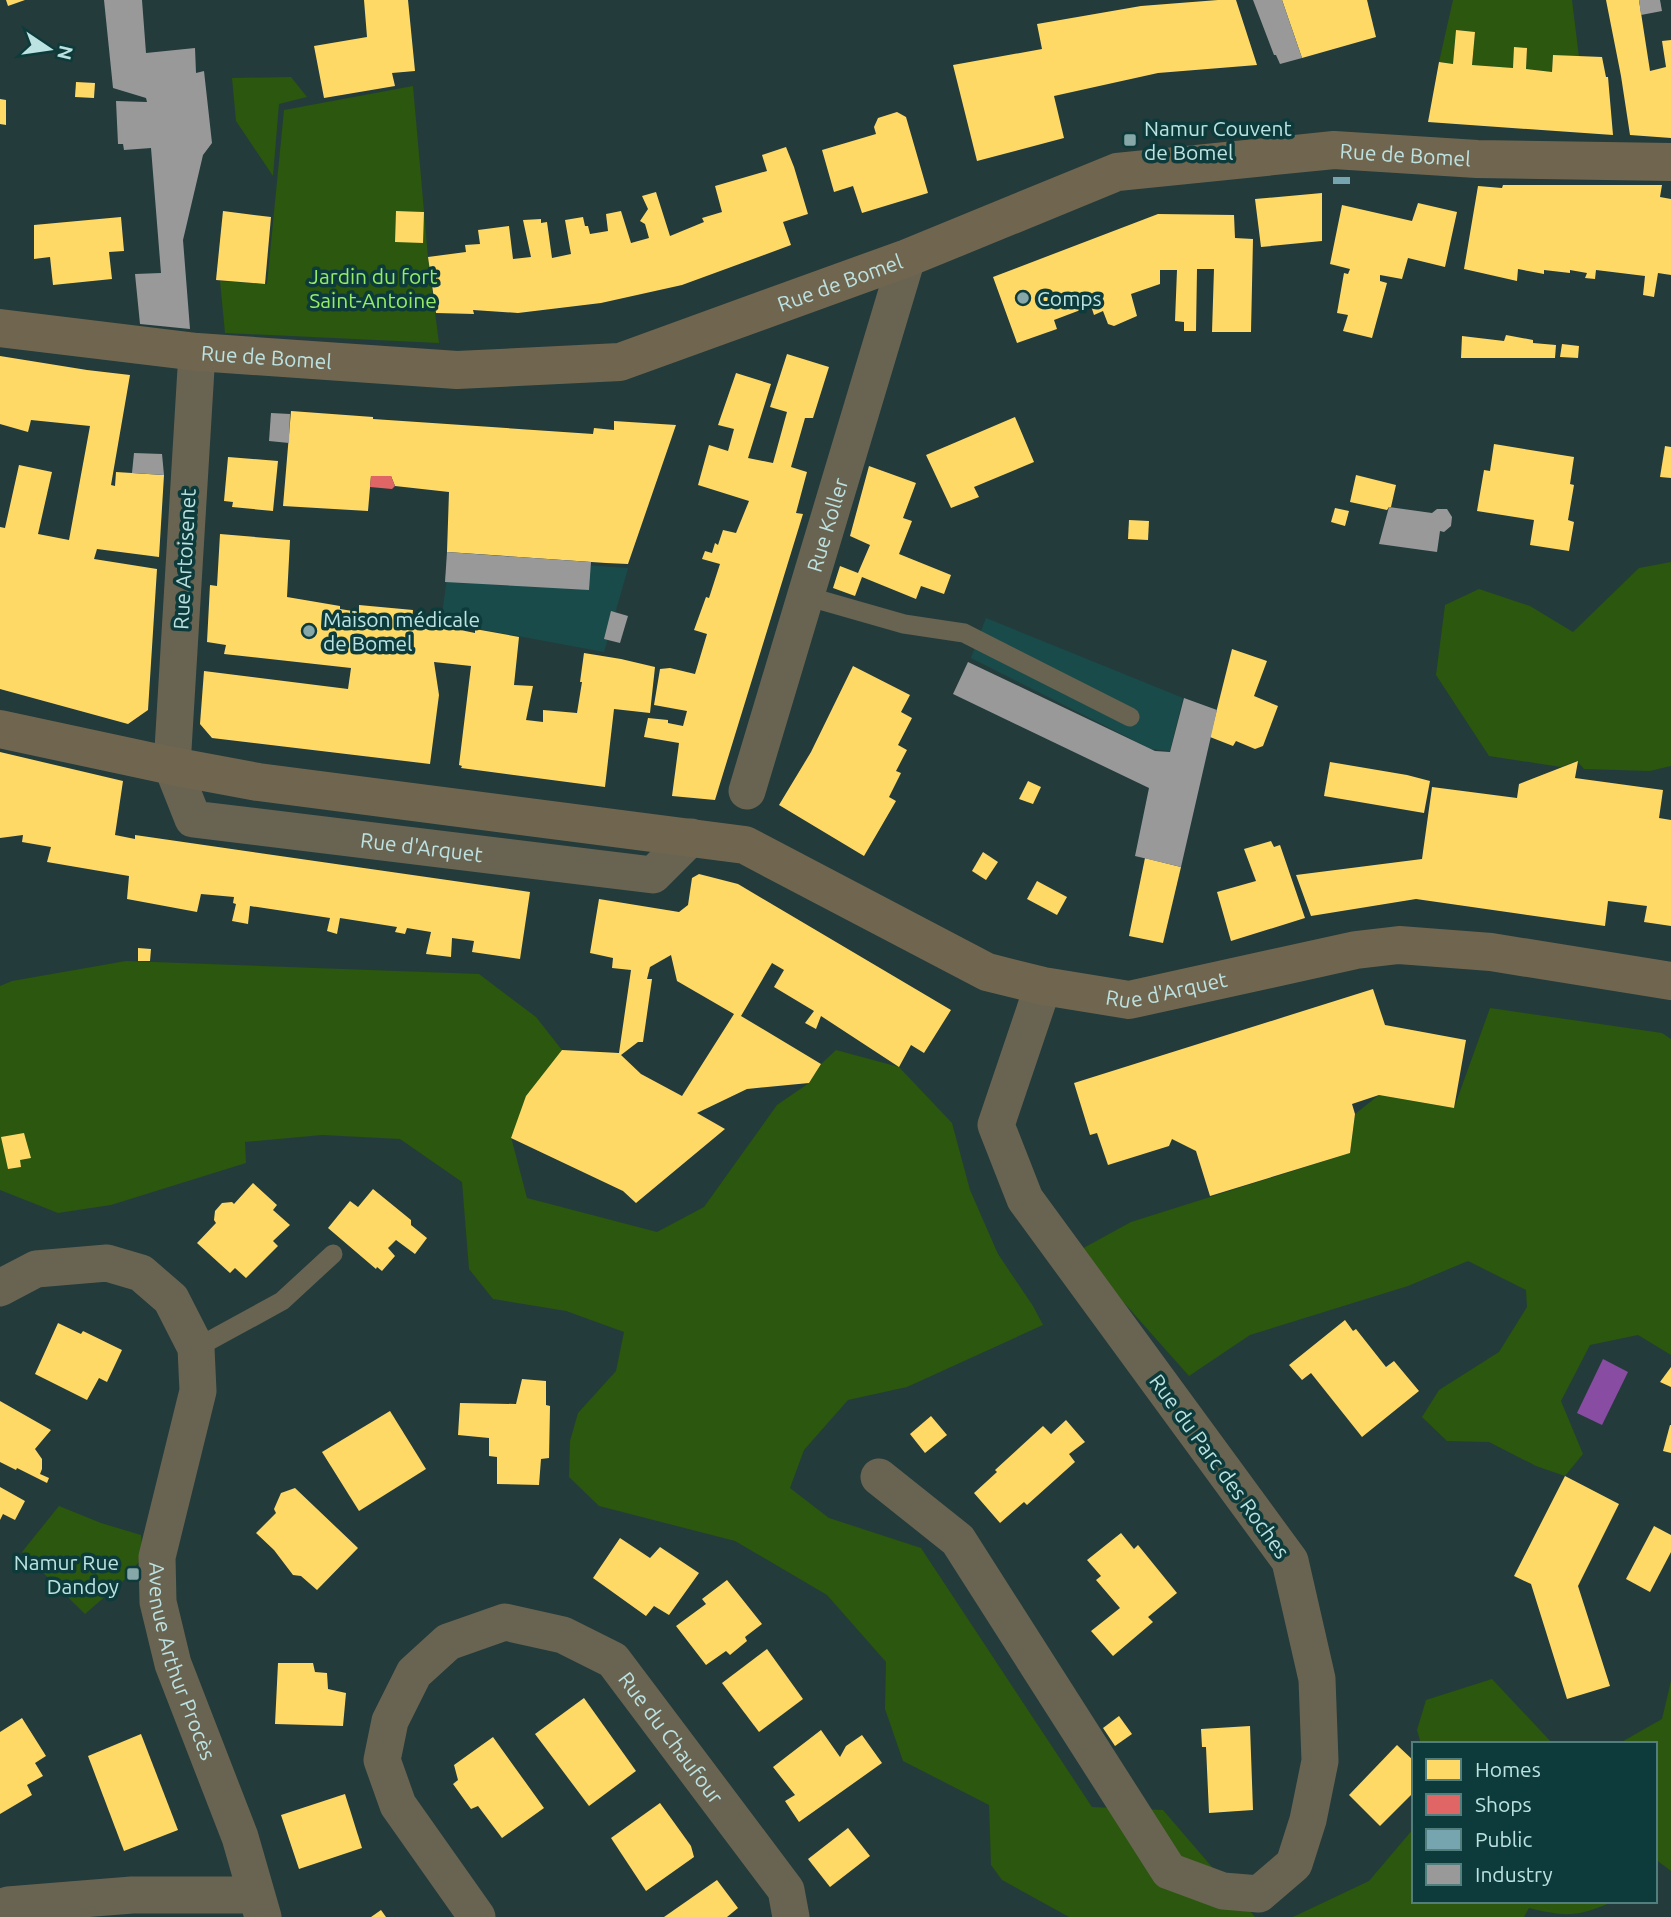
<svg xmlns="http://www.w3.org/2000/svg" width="1671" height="1917" font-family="Ubuntu,sans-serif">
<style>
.built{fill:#1a4b4b}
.green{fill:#2b570e;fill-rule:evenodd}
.water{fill:#894ca3}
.homes{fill:#ffd966;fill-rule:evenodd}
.shops{fill:#e06666}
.public{fill:#76a5af}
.industry{fill:#999}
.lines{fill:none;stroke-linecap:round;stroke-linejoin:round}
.lane{stroke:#696451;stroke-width:19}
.street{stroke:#696451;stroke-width:37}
.secondary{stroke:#70664f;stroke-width:38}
.poi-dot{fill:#87a8a8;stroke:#0d3b3b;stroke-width:2.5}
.labels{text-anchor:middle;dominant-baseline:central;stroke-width:7;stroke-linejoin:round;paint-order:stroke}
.poi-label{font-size:21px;fill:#bce2e2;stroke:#0d3b3b;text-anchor:start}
.street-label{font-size:21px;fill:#bce2e2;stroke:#0d3b3b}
.park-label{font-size:21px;fill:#96ec67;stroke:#0d3b3b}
</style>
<rect width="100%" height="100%" fill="#243b3b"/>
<g class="built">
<path d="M450 556 628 568 604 652 441 622Z"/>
<path d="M986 618 1183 698 1170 751 1151 749 971 658Z"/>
</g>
<g class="green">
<path d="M1453 0H1572L1579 57 1553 55 1552 72 1526 69 1527 48 1513 68 1472 65 1475 32 1456 30 1453 64 1439 62Z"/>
<path d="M291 77 307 97 279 104 273 176 236 121 232 78Z"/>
<path d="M413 86 428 257 439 343 225 333 220 281 267 284 284 110ZM396 211 424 212 395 241Z"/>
<path d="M1671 562V766L1650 771 1584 769 1577 761 1561 767 1489 756 1436 675 1445 605 1479 589 1530 606 1573 632 1639 568Z"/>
<path d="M126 961 479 974 536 1017 562 1050 511 1137 527 1198 657 1232 704 1207 777 1105 809 1083 821 1064 836 1050 899 1067 952 1123 970 1190 998 1254 1033 1306 1043 1325 907 1387 848 1400 804 1450 790 1488 829 1518 921 1548 1092 1807 1163 1810 1255 1917H1069L1002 1880 991 1865 989 1805 903 1761 885 1709 886 1662 827 1595 735 1541 599 1506 569 1477 570 1441 578 1413 616 1371 624 1332 566 1311 493 1299 469 1269 462 1182 400 1139 322 1135 245 1142 246 1163 111 1205 58 1213 0 1190V986L12 981Z"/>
<path d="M1490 1008 1662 1033 1671 1039V1355L1638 1335 1590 1345 1561 1401 1583 1454 1565 1476 1536 1466 1489 1442 1447 1441 1422 1417 1439 1390 1499 1352 1527 1307 1526 1290 1468 1261 1408 1286 1250 1335 1189 1376 1078 1251 1131 1222 1350 1153 1355 1114 1379 1095 1454 1108Z"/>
<path d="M59 1506 101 1523 141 1535 143 1557 124 1580 85 1614 22 1552Z"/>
<path d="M1492 1679 1553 1744H1421L1417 1730 1426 1700Z"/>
<path d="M1671 1681V1871L1655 1859V1744H1618L1662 1719Z"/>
<path d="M1414 1828V1901H1610V1903C1576 1917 1566 1917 1529 1908L1524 1917H1293L1369 1881Z"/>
</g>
<path class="water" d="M1603 1359 1628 1372 1602 1425 1577 1413Z"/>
<g class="homes">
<path d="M6 0H25L8 6Z"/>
<path d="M364 0H408L415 71 392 73 395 86 324 98 314 46 367 37Z"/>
<path d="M1218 0H1236L1257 65 1158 73 1054 96 1064 138 977 161 953 65 1042 49 1037 24 1141 6Z"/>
<path d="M1282 0H1367L1376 37 1302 58Z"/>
<path d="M1606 0H1639L1650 71 1666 67 1662 41 1671 40V138L1630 135 1621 76Z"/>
<path d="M1456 30 1475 32 1472 65 1513 68 1514 47 1527 48 1526 69 1552 72 1553 55 1602 57 1606 77H1608L1613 135 1428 122 1439 62 1453 64Z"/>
<path d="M76 82 95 83 94 98 75 97Z"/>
<path d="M0 99 6 100V125L0 124Z"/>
<path d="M897 112 906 117 928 193 862 213 853 186 834 192 822 150 876 134 874 127 878 118Z"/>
<path d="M786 147 794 167 808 214 783 222 791 245 682 285 601 303 518 313 473 310 474 314 436 313 428 257 466 252 465 245 480 244 478 230 509 226 513 259 531 257 523 220 541 219V223L547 222 552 258 571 254 565 220 583 217 585 226H588L590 234 608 231 606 214 621 211 631 243 649 238 645 224 640 221 648 209 642 196 656 192 670 236 704 222 702 218 722 212 715 186 767 171 762 155Z"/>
<path d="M1503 185H1662L1660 197 1671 199V275L1658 273 1654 297 1643 295 1645 276 1596 270 1595 279 1585 278 1587 273 1570 270V273L1544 270V274L1518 269 1517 281 1464 269 1478 186 1502 188Z"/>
<path d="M1322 193V241L1261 247 1255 199Z"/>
<path d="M1418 203 1457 212 1445 267 1408 258 1402 279 1380 275V281L1387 283 1372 338 1343 331 1348 315 1337 313 1344 273 1348 274 1350 269 1330 264 1342 205 1412 221Z"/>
<path d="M223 211 271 217 265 284 216 280Z"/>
<path d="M396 211 424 212 423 243 395 242Z"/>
<path d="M1158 214 1234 215 1235 238 1253 239 1251 332H1212L1214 269H1197L1196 331H1184V322L1175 321 1177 270H1160V284L1131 294 1137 316 1114 326 1108 324 1103 311 1094 315 1091 306 1054 320 1057 329 1017 343 993 277Z"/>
<path d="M121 217 124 251 109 252 112 279 53 285 50 257 34 259V225Z"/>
<path d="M1506 335 1533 340V343L1556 345 1555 358H1461L1462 336 1504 341Z"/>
<path d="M1562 344 1579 346 1578 358 1560 357Z"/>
<path d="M787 354 829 367 813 418H805L791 467 807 472 796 513 803 514 715 800 672 796 679 743 644 737 648 718 668 720V723L683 726 687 711 654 705 660 669 670 668 695 674 707 634 694 630 706 597 709 598 720 564 702 559 705 551 712 553 715 543 718 545 723 530 736 533 749 501 698 485 709 445 728 451 734 429 718 425 736 373 771 384 748 458 773 463 787 412 770 407Z"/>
<path d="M0 356 87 370 130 375 111 485 115 486 116 472 164 475 159 557 97 549 94 559 157 569 148 710 128 724 0 689V527L5 528 19 465 52 472 38 534 69 540 90 426 31 420 28 432 0 424Z"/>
<path d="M291 411 373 417V419L593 434 594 428 614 430V421L676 425 628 564 606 563 447 552 449 492 395 486 391 476H371L368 511 283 506Z"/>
<path d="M1015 417 1034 462 974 487 979 497 951 508 926 455Z"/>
<path d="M1494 444 1574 457 1570 484 1574 485 1568 520 1574 522 1569 551 1530 545 1534 520 1477 511 1484 470 1490 471Z"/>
<path d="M1665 446 1671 447V478L1660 477Z"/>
<path d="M228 457 278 461 273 511 232 507 233 502 224 501Z"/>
<path d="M869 466 916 483 903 518 912 521 899 554 951 575 944 594 921 586 916 599 862 577 855 596 833 588 840 566 858 573 870 545 850 536Z"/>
<path d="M1356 475 1396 485 1391 507H1389L1387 510 1350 502Z"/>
<path d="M1335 508 1349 511 1345 526 1331 522Z"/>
<path d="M1129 520 1149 521 1148 540 1128 539Z"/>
<path d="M220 534 290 540 287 597 340 606V609L359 612V605L413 610 412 620 475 633V629L519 637 514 685 533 686 526 720 543 722V710L577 713 582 682H580L584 653 621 659 655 667 650 713 614 709 605 787 461 768 462 766 459 765 471 666 434 662 439 695 430 764 212 738 200 724 204 671 348 689 351 668 224 654 226 645 207 642 210 585 217 586Z"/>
<path d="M1232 649 1267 661 1254 696 1278 706 1263 746 1255 749 1236 741 1233 746 1210 737Z"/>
<path d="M853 666 910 695 901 712 912 718 898 745 907 750 896 771 901 773 889 797 896 801 864 856 779 805 811 752Z"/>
<path d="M0 752 123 781 115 835 135 839V835L530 892 520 959 472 952 474 941 452 938 451 957 426 954 431 932 407 928 405 934 395 932 397 927 340 918 337 934 327 931 330 918 250 906 248 924 232 921 236 904 233 903 234 897 201 894 197 912 127 899 129 876 47 862 51 847 22 842 23 835 0 838Z"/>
<path d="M1578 761 1575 778 1663 790 1659 818 1671 820V926L1644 922 1647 906 1608 901 1605 926 1416 899 1311 916 1296 875 1422 859 1432 787 1517 798 1519 784Z"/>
<path d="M1330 762 1407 775 1430 781 1424 813 1324 796Z"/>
<path d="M1028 781 1041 787 1033 804 1019 799Z"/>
<path d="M1271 841 1274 847 1280 845 1305 918 1231 941 1217 892 1256 881 1244 849Z"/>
<path d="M983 852 998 862 986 880 972 871Z"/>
<path d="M1145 858 1181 867 1163 943 1129 936Z"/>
<path d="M699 874 738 884 951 1010 924 1053 911 1045 899 1067 821 1016 816 1029 805 1023 814 1011 774 987 784 970 772 963 741 1016 821 1064 809 1083 747 1089 697 1113 725 1129 636 1203 623 1191 511 1138 526 1096 562 1050 619 1053 631 970 612 968 613 958 590 953 599 899 679 912 688 905 692 878ZM671 955 677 981 734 1014 682 1096 641 1074 621 1055 638 1042H643L652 979H647L650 967Z"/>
<path d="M1037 881 1067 897 1057 915 1027 899Z"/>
<path d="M138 948 151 949 150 961H138Z"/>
<path d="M1373 989 1385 1025 1466 1040 1454 1108 1379 1095 1352 1104 1355 1114 1350 1153 1210 1196 1196 1151 1172 1139 1169 1146 1108 1165 1097 1133 1090 1135 1074 1083Z"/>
<path d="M24 1133 31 1158 20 1160 21 1167 8 1169 1 1137Z"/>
<path d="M253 1183 277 1205 273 1210 290 1225 273 1241 278 1246 246 1278 235 1268 230 1273 197 1243 216 1223 214 1220 215 1211 222 1203 232 1202 234 1204Z"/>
<path d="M373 1189 411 1220V1225L427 1238 415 1254 396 1240 388 1248 395 1256 382 1271 377 1267 376 1269 328 1228 350 1201 358 1207Z"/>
<path d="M1345 1320 1353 1331 1356 1329 1386 1367 1394 1361 1419 1391 1362 1437 1311 1373 1302 1380 1289 1365Z"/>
<path d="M58 1323 81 1334 83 1331 122 1350 107 1382 99 1378 87 1400 35 1374Z"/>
<path d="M1671 1367V1387L1660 1382Z"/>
<path d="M522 1379 546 1381V1405L550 1406 549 1458 541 1459 539 1485 497 1484V1457L489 1456V1438L458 1435 460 1403 516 1404Z"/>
<path d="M0 1401 51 1430 35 1449 42 1459V1469L40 1474 49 1478 47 1483 17 1468 16 1470 0 1462Z"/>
<path d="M390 1411 426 1469 359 1511 322 1452Z"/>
<path d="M931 1416 947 1435 925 1453 910 1434Z"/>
<path d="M1066 1420 1085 1442 1069 1454 1075 1462 1027 1505 1024 1502 1000 1523 974 1493 997 1472 995 1470 1043 1426 1051 1434Z"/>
<path d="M1670 1425H1671V1453L1663 1451Z"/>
<path d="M1565 1476 1619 1504 1578 1586 1610 1686 1567 1699 1531 1584 1514 1576Z"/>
<path d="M0 1487 25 1501 15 1520 3 1514 0 1520Z"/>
<path d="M295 1488 358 1548 317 1590 301 1576 293 1575 274 1550 256 1533 276 1513 274 1509 281 1493Z"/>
<path d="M1654 1526 1671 1535V1552L1650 1592 1626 1579Z"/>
<path d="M1121 1533 1134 1549 1138 1545 1177 1593 1148 1617 1153 1622 1113 1656 1091 1631 1120 1608 1096 1580 1101 1576 1087 1560Z"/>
<path d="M620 1538 650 1558 660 1547 699 1573 669 1615 654 1606 646 1616 593 1578Z"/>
<path d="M727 1580 762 1624 745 1637 747 1641 730 1655 726 1651 706 1665 676 1626 706 1604 702 1599Z"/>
<path d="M767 1649 803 1699 759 1732 722 1683Z"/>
<path d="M278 1663H313L315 1672 327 1673 328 1689 346 1693 343 1726 275 1724Z"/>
<path d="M584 1698 636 1771 589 1806 535 1734Z"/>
<path d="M1119 1716 1132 1734 1115 1746 1103 1728Z"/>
<path d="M22 1718 46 1756 35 1763 43 1776 27 1785 32 1795 0 1814V1732Z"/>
<path d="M1250 1726 1253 1810 1209 1813 1206 1747H1202L1201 1729Z"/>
<path d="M821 1730 840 1757 846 1746 862 1735 882 1763 799 1822 785 1801 795 1795 773 1767Z"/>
<path d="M141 1734 178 1830 124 1851 88 1756Z"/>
<path d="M493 1737 544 1808 502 1838 478 1806 471 1809 453 1784 458 1780 454 1765Z"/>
<path d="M1397 1745 1414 1761V1792L1380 1826 1349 1795Z"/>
<path d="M345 1794 362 1848 299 1869 281 1815Z"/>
<path d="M660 1803 691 1846 694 1857 646 1891 611 1838Z"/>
<path d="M848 1828 870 1856 830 1887 808 1859Z"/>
<path d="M717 1880 738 1908 727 1917H664Z"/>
<path d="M381 1910 386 1917H371Z"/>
</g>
<path class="shops" d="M371 476H391L395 486 392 489 370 487Z"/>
<rect class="public" x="1333" y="177" width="17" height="7"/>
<g class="industry">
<path d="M104 0H142L146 53 195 48 196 73 204 71 212 143 203 155 183 240 190 329 140 324 135 274 161 273 151 148 124 150 123 144H118L116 101 147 102 146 98 113 88Z"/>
<path d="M1253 0H1282L1302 58 1280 64 1276 55H1274Z"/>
<path d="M1639 0H1660L1662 11 1641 15Z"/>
<path d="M271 413 290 414 289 443 269 441Z"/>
<path d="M134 453 162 454 164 475 132 473Z"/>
<path d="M1389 507 1432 513 1437 509H1447L1452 517 1451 526 1444 532 1440 531 1437 552 1379 544Z"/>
<path d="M447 552 591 562 589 590 445 582Z"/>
<path d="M611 611 628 616 620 643 604 639Z"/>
<path d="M968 662 1155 751 1170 752 1184 698 1217 710 1181 867 1135 856 1149 788 953 694Z"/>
</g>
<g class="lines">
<g class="lane">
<path d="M806 596 904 624 964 633 1130 717"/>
<path d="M196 1348 282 1301 333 1254"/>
</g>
<g class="street">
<path id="s1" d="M197 352 172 766 193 819 653 875 691 837"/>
<path id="s2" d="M747 791 907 258"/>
<path id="s3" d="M0 1288 36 1269 107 1263 141 1273 171 1299 196 1348 198 1391 157 1557 158 1602 173 1664 240 1837 263 1917"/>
<path d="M879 1477 958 1540 1169 1871 1223 1891 1259 1894 1294 1864 1308 1820 1320 1761 1317 1679 1290 1561 1025 1199 996 1125 1043 986"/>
<path d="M0 1908 8 1905 132 1895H256"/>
<path id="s4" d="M477 1917 398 1805 382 1760 390 1721 414 1673 448 1642 505 1622 563 1635 613 1660 786 1890 791 1917"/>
</g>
<g class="secondary">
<path id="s5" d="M0 328 197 352 457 370 620 362 907 258 1117 172 1334 150 1477 159 1671 162"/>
<path id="s6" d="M0 729 172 766 258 782 745 845 987 972 1043 986 1129 1000 1356 950 1399 945 1491 952 1671 981"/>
</g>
</g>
<g class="poi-dot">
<rect x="1123" y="133" width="14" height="14" rx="3.5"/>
<circle cx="1023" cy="298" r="7"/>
<circle cx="309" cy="631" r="7"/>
<rect x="126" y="1567" width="14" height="14" rx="3.5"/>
</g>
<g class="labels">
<g class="poi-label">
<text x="1144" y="128">Namur Couvent<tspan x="1144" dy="24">de Bomel</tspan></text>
<text x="1037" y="298">Comps</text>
<text x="323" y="619">Maison médicale<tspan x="323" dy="24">de Bomel</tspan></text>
<text x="119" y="1562" text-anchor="end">Namur Rue<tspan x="119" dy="24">Dandoy</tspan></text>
</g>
<g class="street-label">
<text stroke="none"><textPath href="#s5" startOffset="1444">Rue de Bomel</textPath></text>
<text stroke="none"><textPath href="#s5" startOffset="856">Rue de Bomel</textPath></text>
<text stroke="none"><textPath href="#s5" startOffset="268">Rue de Bomel</textPath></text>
<text stroke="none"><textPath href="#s2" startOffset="278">Rue Koller</textPath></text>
<text transform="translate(184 559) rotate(-87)">Rue Artoisenet</text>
<text stroke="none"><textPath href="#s1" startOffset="702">Rue d'Arquet</textPath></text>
<text stroke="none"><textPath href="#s6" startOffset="1211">Rue d'Arquet</textPath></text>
<text transform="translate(1220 1466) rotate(54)">Rue du Parc des Roches</text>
<text stroke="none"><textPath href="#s3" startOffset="564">Avenue Arthur Procès</textPath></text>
<text stroke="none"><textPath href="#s4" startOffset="597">Rue du Chaufour</textPath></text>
</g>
<g class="park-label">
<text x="373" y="276">Jardin du fort<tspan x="373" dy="24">Saint-Antoine</tspan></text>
</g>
</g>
<rect x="1412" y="1742" width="245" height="161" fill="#0d3b3b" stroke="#537e7e" stroke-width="2"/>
<rect x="1426" y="1759" width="35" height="21" fill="#ffd966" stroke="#537e7e" stroke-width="2"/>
<text x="1475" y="1777" font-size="21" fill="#bce2e2">Homes</text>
<rect x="1426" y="1794" width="35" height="21" fill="#e06666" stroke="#537e7e" stroke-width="2"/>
<text x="1475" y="1812" font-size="21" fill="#bce2e2">Shops</text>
<rect x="1426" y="1829" width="35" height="21" fill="#76a5af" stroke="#537e7e" stroke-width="2"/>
<text x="1475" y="1847" font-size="21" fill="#bce2e2">Public</text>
<rect x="1426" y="1864" width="35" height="21" fill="#999999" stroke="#537e7e" stroke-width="2"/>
<text x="1475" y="1882" font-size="21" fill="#bce2e2">Industry</text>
<g transform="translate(49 49) rotate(103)" stroke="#0d3b3b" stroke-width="5" paint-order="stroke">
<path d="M0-5L12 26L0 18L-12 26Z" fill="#bce2e2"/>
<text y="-10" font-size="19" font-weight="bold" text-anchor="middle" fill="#bce2e2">N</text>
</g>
</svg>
